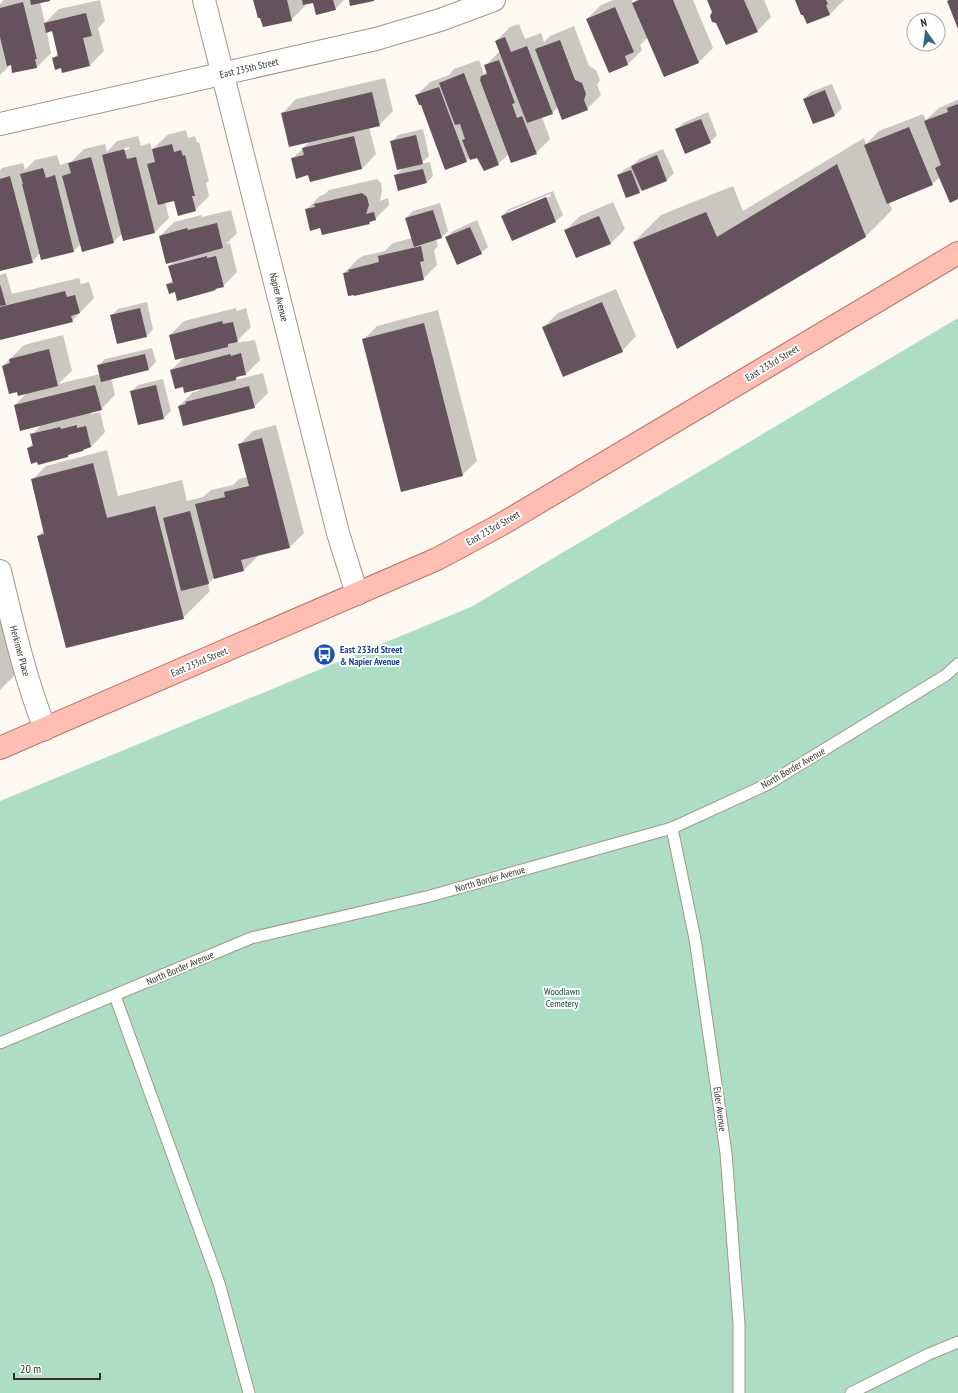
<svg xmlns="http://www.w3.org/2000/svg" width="958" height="1393" font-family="'PT Sans Narrow',sans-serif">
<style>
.green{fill:#adddc4}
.shadow{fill:#0003;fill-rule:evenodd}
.building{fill:#65525d}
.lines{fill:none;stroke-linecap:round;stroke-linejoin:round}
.lane-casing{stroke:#a19884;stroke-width:13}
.street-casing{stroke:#a19884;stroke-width:24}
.primary-casing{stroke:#b87062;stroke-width:24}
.lane{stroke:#fff;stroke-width:11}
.street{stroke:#fff;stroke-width:22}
.primary{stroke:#ffbeb4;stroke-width:22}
.labels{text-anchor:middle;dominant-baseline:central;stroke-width:4;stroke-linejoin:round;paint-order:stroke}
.street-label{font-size:10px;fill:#343028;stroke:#fff}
.transit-label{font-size:10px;font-weight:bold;fill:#164399;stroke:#fff;text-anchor:start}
.park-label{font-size:10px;fill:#0b4c34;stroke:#fff}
</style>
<rect width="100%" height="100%" fill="#fdf9f1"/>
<path class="green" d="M958 318V1393H0V801L471 607Z"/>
<g class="shadow">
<path d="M4 0H48L40 2 45 23 59 9 100 0 105 21 98 28 104 51 90 65 61 67 53 58 59 53 53 30 47 32 51 53 37 67 11 64 0 75V4Z"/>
<path d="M254 0H344L335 9 314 2 305 4V6L291 20Z"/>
<path d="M613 0H632L633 4 637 0H693L713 48 699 62 665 76 648 37 640 45 642 50 628 64 609 72 587 19 601 5Z"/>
<path d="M708 0H764L771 17 757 31 713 12Z"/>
<path d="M796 0H844L830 14 807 23Z"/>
<path d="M519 24 525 39 541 33 544 42 550 36 574 26 589 66 596 70 600 80 597 85 601 95 587 109 558 107 552 113 542 117 550 139 536 153 509 154 498 164 478 157H470L466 161 421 104 416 96 430 82 449 75 454 69 479 60 484 74 487 71 485 66 500 51 496 41 510 27Z"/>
<path d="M385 78 393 111 379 125 369 127 376 154 362 169 309 174 292 159 310 141 282 114 296 99Z"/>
<path d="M832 84 842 108 835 115 814 123 804 99 811 92Z"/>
<path d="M958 99V197L940 177 932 184 889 202 892 210 866 236 678 347 634 242 661 215 733 186 743 211 864 138 866 144 879 131 923 114 926 120 939 108 955 101Z"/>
<path d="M708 112 717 135 710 142 676 130 683 123Z"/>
<path d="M423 129 429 156 420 164 430 162 433 176 427 182 395 176 403 168 391 142 398 135Z"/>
<path d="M186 130 188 138 195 136 197 142H199L209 181 206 183 209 196 195 210 175 200 165 202 169 218 155 232 123 233 113 242 81 244 74 251 40 253 32 262 0 270V170L2 168 23 163 25 170 35 160 57 155 60 165 69 162V164L84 149 105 144 107 152 117 141 138 136 141 146 150 143 152 150 167 135ZM129 147V149L118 152V150Z"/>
<path d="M663 149 674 173 667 180 643 190 642 189 639 192 626 197 618 175 625 169 633 165 639 159Z"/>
<path d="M377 179 381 183 382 191 380 201 388 198 389 205 375 219 369 223 321 227 306 210 320 196 325 194 329 190Z"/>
<path d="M553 191 563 215 556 221 512 240 502 216 509 209ZM550 194 551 196 509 214V211Z"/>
<path d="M613 202 625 229 611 243 577 257 566 230 580 216Z"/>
<path d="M440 203 448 231 441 238 436 239 438 246 434 250 437 265 423 279 344 273 358 259 363 256 385 251 393 243 412 238 406 218 413 211Z"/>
<path d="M231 210 237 233 226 244 230 243 237 272 223 286 217 288 215 290 176 291 167 285 173 279 169 266 175 260 160 236 174 222 201 215 202 217Z"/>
<path d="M477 220 488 247 481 253 447 237 453 231Z"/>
<path d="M6 273 12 294 79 278 81 284 89 282 94 298 72 321 0 339V275Z"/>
<path d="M616 289 636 336 622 351 544 327 558 313Z"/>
<path d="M147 302 153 329 147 336 111 316 118 309Z"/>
<path d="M236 308 237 311 246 308 251 327 235 343 255 340 260 360 246 374 239 376 235 380 263 373 268 393 254 407 179 406 193 392 198 391 202 387 184 386 171 370 185 357 170 335 184 321Z"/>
<path d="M438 310 477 461 462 475 363 340 377 326Z"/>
<path d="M63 335 72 371 58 384 100 374 98 366 105 359 152 348 156 362 149 369 111 378 115 395 101 409 91 412V414L100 412 105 432 91 447 86 448 83 450 70 454 68 456 28 448 33 443 32 435 42 424 15 405 28 392 3 366 24 345Z"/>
<path d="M163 379 171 411 164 418 131 392 138 385Z"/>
<path d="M276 425 304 533 290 547 257 555 258 556 244 570 214 578 208 584 210 591 183 618 38 536 44 530 32 480 46 466 107 450 118 496 182 480 187 501 203 497 211 490 233 485 239 479 248 477 239 445 253 431Z"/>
<path d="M0 584 21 669 0 690Z"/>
</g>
<g class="building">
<path d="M30 0H50V1L31 5Z"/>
<path d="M253 0H287L292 21 263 27 260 18H258Z"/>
<path d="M302 0H333L336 10 316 15 313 3 303 5Z"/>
<path d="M349 0H374V1L350 6Z"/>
<path d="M639 0H673L699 63 664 77 632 3Z"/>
<path d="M707 0H744L758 32 726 45 716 23 712 22 710 16 712 12Z"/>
<path d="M795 0H826L828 4 826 5 830 15 807 24 803 15H801Z"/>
<path d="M949 0H958V29L947 1Z"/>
<path d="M23 2 37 59H35L37 68 12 73 11 65 7 66 0 37V8Z"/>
<path d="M615 7 634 52 625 56 628 65 609 73 586 19Z"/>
<path d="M86 13 92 36 83 38 90 66 62 73 61 68 55 70 52 58 58 56 52 31 46 33 44 23Z"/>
<path d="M505 37 511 52 527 46 553 114 527 123 495 41Z"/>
<path d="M560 40 575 80 582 83 586 94 584 100 588 110 562 120 535 49Z"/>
<path d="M499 60 515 103 512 104 517 118 522 116 537 154 511 163 480 80 481 76 487 74 484 65Z"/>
<path d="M464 73 499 165 484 171 477 158 470 160 462 140 465 139 460 124 455 125 439 83Z"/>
<path d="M439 87 467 162 445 170 421 105H419L415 95Z"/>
<path d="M825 90 835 116 813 124 803 99Z"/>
<path d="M372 92 380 126 289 147 281 113Z"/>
<path d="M958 104V199L950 203 935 168 941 165 924 121 948 112 947 108Z"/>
<path d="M701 119 711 143 685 154 675 129Z"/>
<path d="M909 127 933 185 887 204 864 145Z"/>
<path d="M416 135 423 164 397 170 390 141Z"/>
<path d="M354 136 362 169 310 182 308 175 296 179 291 158 304 155 302 148Z"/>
<path d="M172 144 174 152 181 150 183 156 185 155 195 196H192L196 211 178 216 174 201 158 205 147 164 155 162 152 149Z"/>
<path d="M124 149 127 159 136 157 155 233 123 241 102 155Z"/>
<path d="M657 155 667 181 642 191 631 166Z"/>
<path d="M91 157 114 243 82 252 62 176 71 173 68 163Z"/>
<path d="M837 164 866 237 677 349 633 242 706 212 717 237Z"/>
<path d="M43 168 46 178 55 175 74 252 41 260 22 184H23L20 174Z"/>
<path d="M423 169 427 183 398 191 394 175Z"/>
<path d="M631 170 640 193 626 198 617 175Z"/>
<path d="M10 176 33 263 0 271V179Z"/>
<path d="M362 193 367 197 369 205 366 214 374 212 376 220 369 222 370 224 322 235 320 228 310 231 305 209 315 207 314 204Z"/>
<path d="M546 197 556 222 512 241 501 216Z"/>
<path d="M433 210 442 238 414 247 405 218Z"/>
<path d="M599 216 611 244 576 258 564 230Z"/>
<path d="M217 223 223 248 166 264 159 236 187 228 188 230Z"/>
<path d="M470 227 482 254 457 265 445 237Z"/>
<path d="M421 246 424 261 420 262 424 280 354 296V295L348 296 343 273 349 272 348 270 379 262 378 256Z"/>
<path d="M207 256V258L216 256 224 287 215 289 216 290 177 301 175 292 169 294 166 284 173 283 168 266Z"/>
<path d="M0 284 6 305 0 306Z"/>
<path d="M65 291 67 297 75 295 80 313 71 316 73 322 0 340V307Z"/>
<path d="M602 302 623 352 563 377 542 327Z"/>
<path d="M140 308 147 337 117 344 110 315Z"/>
<path d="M222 321 223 324 233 322 238 342 228 344V347L175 360 169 335Z"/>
<path d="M424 323 463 476 401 492 362 339Z"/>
<path d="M49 349 58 386 18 396 17 392 9 394 2 366 10 363 9 359Z"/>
<path d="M241 353 246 375 236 377V380L184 393 183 387 175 389 170 370 230 354 231 356Z"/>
<path d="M145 354 149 370 101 382 97 365Z"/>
<path d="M95 385 102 410 20 431 14 405Z"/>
<path d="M156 385 164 419 138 425 130 391Z"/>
<path d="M249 386 255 408 183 426 178 406 186 404 185 402Z"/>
<path d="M77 425V428L86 426 91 447 83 450V451L68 455V457L38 465 37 462 31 464 27 448 33 446 30 434 60 427 61 429Z"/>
<path d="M262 438 290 548 241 560 244 571 214 579 195 504 225 497 224 492 249 486 238 444Z"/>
<path d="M93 463 107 518 155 506 184 619 66 648 37 536 44 534 31 479Z"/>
<path d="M190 511 209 584 181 591 163 518Z"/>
</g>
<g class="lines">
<defs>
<g id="lane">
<path d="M672 828 695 939 726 1153 739 1324V1393"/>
<path d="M115 996 219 1283 249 1393"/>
<path d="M0 1043 251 938 430 896 672 828 768 784 946 675 958 664"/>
<path d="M851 1393 929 1354 958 1342"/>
</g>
<g id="street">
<path d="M204 0 338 533 357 594"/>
<path d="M0 124 376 39 440 20 494 0"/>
<path d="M0 571C13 625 25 678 45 729"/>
</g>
<path id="primary" d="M0 748 437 559 502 524 958 253"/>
</defs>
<use href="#lane" class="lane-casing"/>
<use href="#street" class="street-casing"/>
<use href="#primary" class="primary-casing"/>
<use href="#lane" class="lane"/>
<use href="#street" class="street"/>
<use href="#primary" class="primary"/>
</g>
<defs>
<symbol id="bus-disc" viewBox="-11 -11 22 22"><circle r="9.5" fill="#1a4fb4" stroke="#fff"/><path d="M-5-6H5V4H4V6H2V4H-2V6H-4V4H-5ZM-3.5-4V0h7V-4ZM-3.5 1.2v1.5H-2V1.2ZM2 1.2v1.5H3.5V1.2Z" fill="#fff"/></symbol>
</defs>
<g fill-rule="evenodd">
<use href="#bus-disc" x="312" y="642" width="25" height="25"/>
</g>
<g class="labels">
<g class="street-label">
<text transform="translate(249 68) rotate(-13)">East 235th Street</text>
<text transform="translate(279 297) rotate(76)">Napier Avenue</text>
<text transform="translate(772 363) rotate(-31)">East 233rd Street</text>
<text transform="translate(493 528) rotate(-30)">East 233rd Street</text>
<text transform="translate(20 651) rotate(75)">Herkimer Place</text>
<text transform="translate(199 662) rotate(-23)">East 233rd Street</text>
<text transform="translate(793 768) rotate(-30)">North Border Avenue</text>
<text transform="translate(490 879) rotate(-16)">North Border Avenue</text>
<text transform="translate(180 968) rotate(-23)">North Border Avenue</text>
<text transform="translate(720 1109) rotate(82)">Elder Avenue</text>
</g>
<g class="transit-label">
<text x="340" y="649">East 233rd Street<tspan x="340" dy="12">&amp; Napier Avenue</tspan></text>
</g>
<g class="park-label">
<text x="562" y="991">Woodlawn<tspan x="562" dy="12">Cemetery</tspan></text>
</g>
</g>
<g transform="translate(926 32) rotate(346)"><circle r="19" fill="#ffffff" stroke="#aeaca9"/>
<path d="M0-3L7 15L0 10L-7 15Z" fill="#326783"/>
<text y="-6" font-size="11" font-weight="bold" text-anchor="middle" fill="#343028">N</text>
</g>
<path d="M14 1373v6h86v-6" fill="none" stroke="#343028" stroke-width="2"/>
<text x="20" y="1373" font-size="12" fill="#343028" stroke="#ffffff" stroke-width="3" paint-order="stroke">20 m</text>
</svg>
